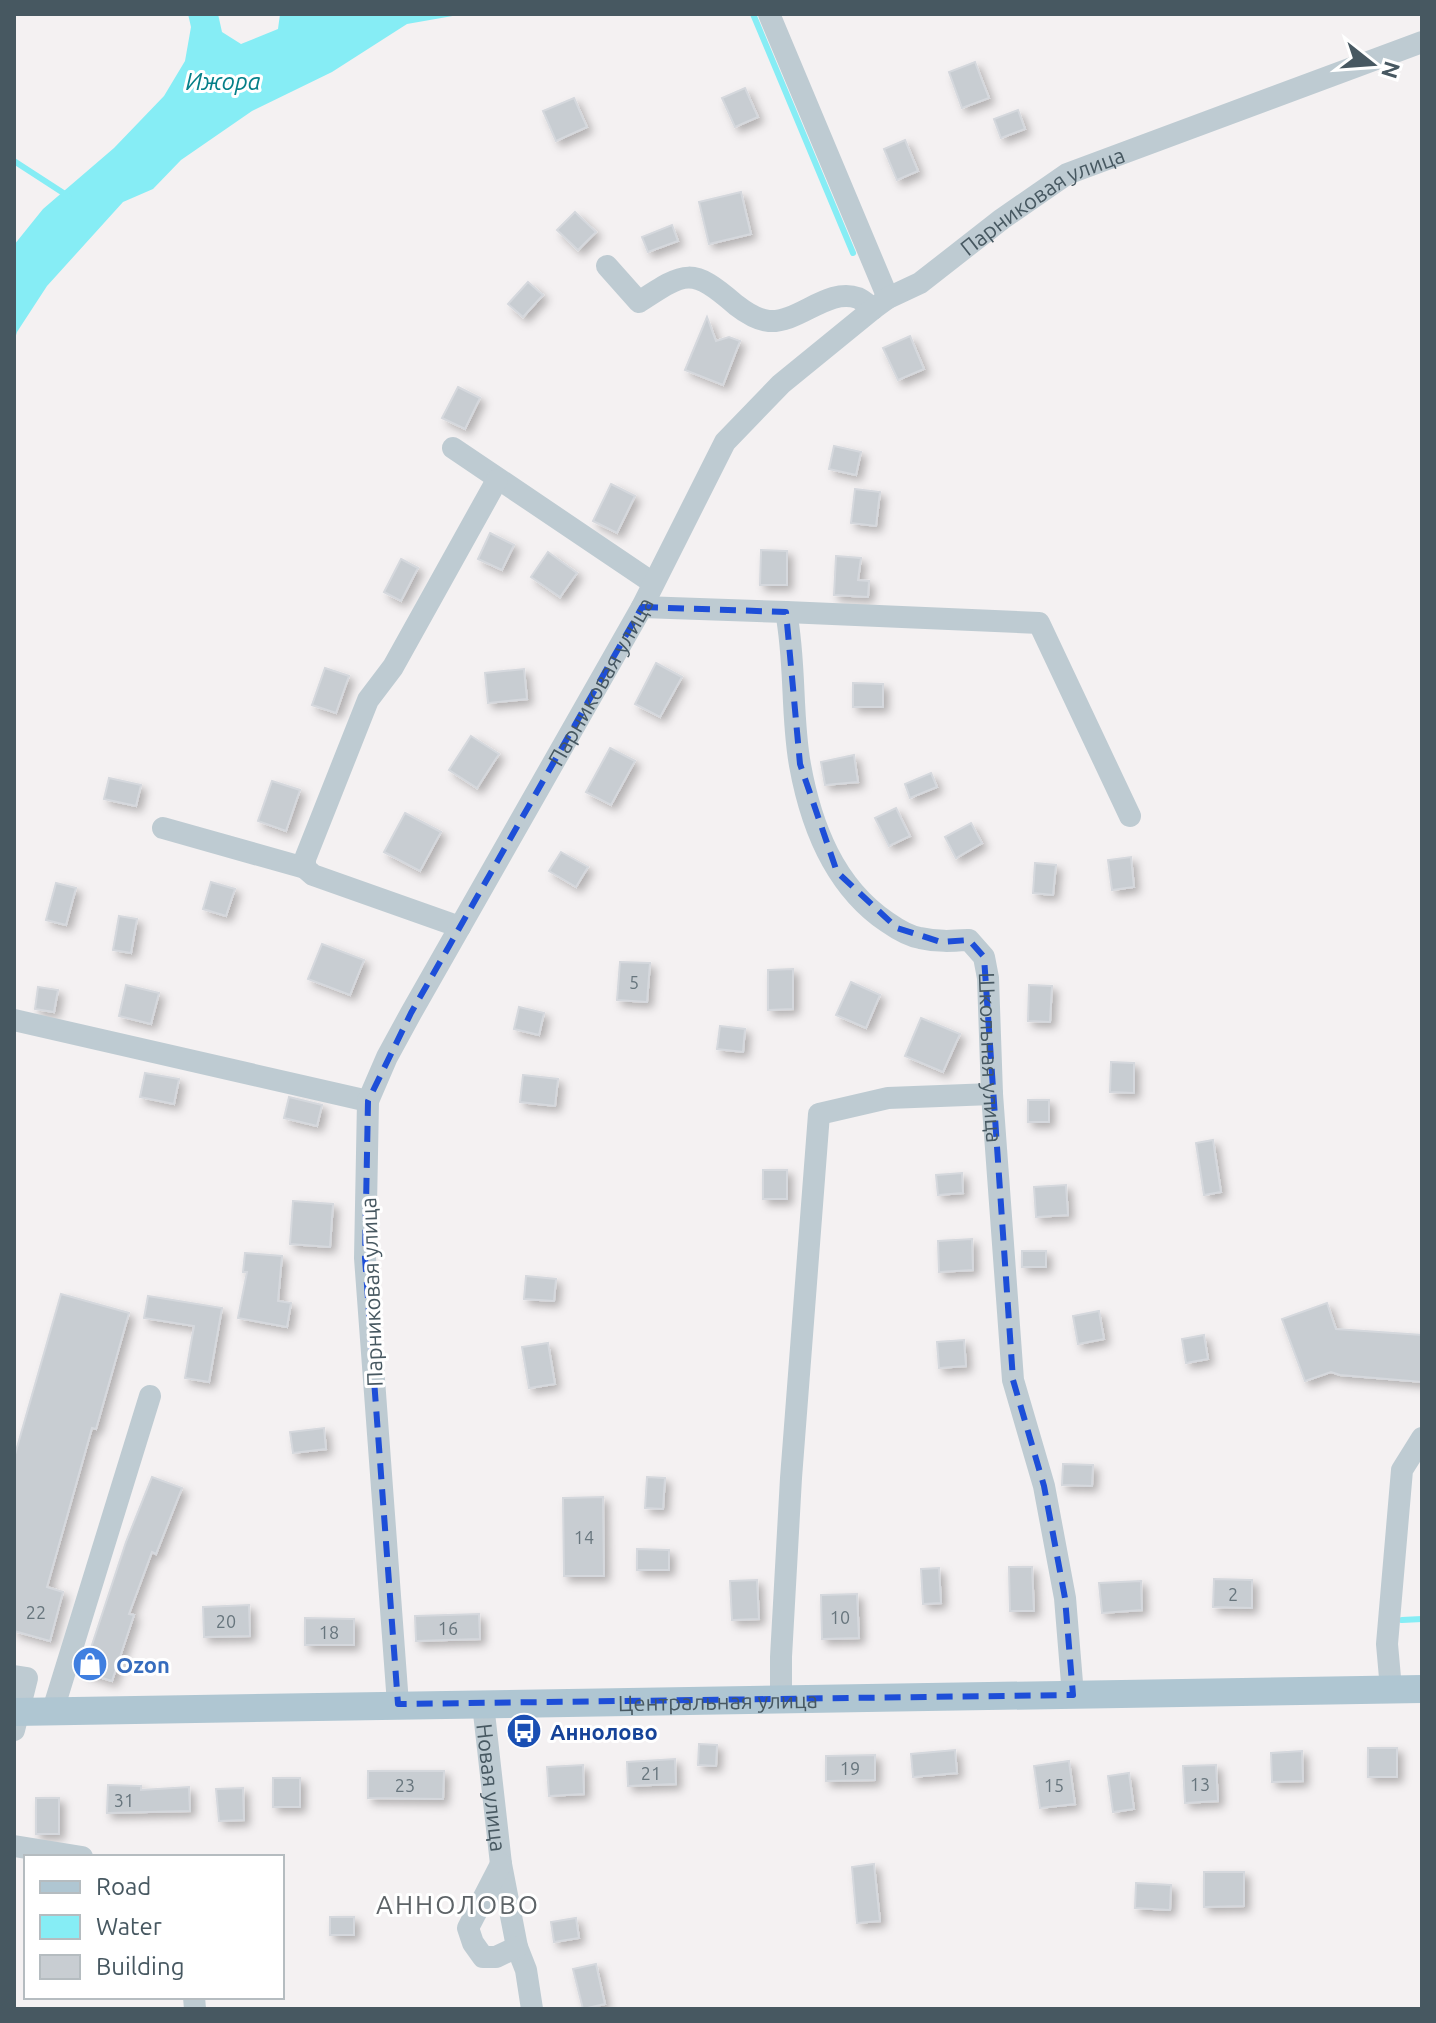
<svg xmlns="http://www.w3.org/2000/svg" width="1436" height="2023" font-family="Ubuntu,sans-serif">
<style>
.water{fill:#86edf5}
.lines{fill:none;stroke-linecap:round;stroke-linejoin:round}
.stream{stroke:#86edf5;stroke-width:6}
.building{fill:#c8cdd2;stroke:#d5d8dd;stroke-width:2;filter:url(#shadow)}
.minor{stroke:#becbd2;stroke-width:22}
.major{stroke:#afc6d2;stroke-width:28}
.marked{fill:none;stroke:#1d4ed8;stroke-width:6;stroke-dasharray:16 10;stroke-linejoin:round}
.labels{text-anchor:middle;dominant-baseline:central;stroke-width:6;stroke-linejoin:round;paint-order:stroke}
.number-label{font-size:18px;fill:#67757d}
.street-label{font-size:22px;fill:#475861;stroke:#fff}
.shop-label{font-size:22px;font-weight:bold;fill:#366cbe;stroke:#fff;text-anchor:start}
.transit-label{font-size:22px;font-weight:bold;fill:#164399;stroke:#fff;text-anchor:start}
.water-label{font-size:24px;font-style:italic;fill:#057f88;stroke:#fff}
.quarter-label{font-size:26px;letter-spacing:2px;fill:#5d6367;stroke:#fff}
</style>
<defs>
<filter id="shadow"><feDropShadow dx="5" dy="5" stdDeviation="4" flood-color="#0004"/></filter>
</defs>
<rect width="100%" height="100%" fill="#f4f1f2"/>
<path class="water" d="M188 14H218L222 32 241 44 278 29 280 14H464L407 24 332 72 252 111 181 160 153 189 123 202 47 286 17 332 14 342V245L43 209 114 148 164 96 185 61 191 27Z"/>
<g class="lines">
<g class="stream">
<path d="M753 14 853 253"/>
<path d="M14 161 68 196"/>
<path d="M1402 1620 1422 1619"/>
</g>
</g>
<g class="building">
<path d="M975 62 989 98 962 108 949 72Z"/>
<path d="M745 88 758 117 735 127 722 98Z"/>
<path d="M574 98 587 127 556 141 543 111Z"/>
<path d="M1018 110 1025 129 1001 138 994 119Z"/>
<path d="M905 140 918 171 897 180 884 149Z"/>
<path d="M741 192 751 234 709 244 699 202Z"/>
<path d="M575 212 596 232 578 250 557 230Z"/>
<path d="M672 225 678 241 648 252 642 237Z"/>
<path d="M528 282 543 295 523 317 508 304Z"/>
<path d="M707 317 716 341 729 337 740 341 723 385 685 370Z"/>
<path d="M910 336 924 369 898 380 883 348Z"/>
<path d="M458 387 480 398 465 429 442 418Z"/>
<path d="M834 446 861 452 856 475 829 469Z"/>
<path d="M611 484 635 496 617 533 593 521Z"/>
<path d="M855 489 880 492 876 526 851 523Z"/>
<path d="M490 533 514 545 502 570 478 559Z"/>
<path d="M761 550 787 551V585H760Z"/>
<path d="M548 552 577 573 560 597 531 577Z"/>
<path d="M836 556 861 558 858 580 869 581 868 597 834 595Z"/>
<path d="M401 559 418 568 401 601 384 592Z"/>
<path d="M656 663 682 677 660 717 635 704Z"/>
<path d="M325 668 349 676 336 713 312 705Z"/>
<path d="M524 669 527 699 488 703 485 673Z"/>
<path d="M853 683 883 684V707H853Z"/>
<path d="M471 736 499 754 477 788 449 770Z"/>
<path d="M610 748 635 761 611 805 586 792Z"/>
<path d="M854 755 858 782 825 785 821 762Z"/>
<path d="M931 773 937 787 910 798 905 784Z"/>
<path d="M109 778 141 785 136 806 104 799Z"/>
<path d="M272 781 300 790 286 831 258 821Z"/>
<path d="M896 808 910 836 889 846 875 818Z"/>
<path d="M405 813 441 832 420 871 384 852Z"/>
<path d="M971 823 982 843 956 858 945 837Z"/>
<path d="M561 852 588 867 576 887 549 871Z"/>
<path d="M1131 857 1134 887 1112 890 1108 860Z"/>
<path d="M1035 863 1056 865 1053 895 1033 893Z"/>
<path d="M211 882 235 889 226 916 203 909Z"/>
<path d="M56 883 76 888 66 925 46 920Z"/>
<path d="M119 916 137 919 131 953 113 950Z"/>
<path d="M322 944 364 960 350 995 308 979Z"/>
<path d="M620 962 650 963 647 1002 617 1000Z"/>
<path d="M793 969V1009L768 1010V970Z"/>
<path d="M851 982 880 995 866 1028 836 1015Z"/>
<path d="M126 985 159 993 151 1024 119 1016Z"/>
<path d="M1029 985 1052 986 1050 1022 1028 1021Z"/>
<path d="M38 987 58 990 54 1012 35 1009Z"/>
<path d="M519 1007 544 1013 539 1035 514 1029Z"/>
<path d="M921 1018 960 1034 943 1072 905 1056Z"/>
<path d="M720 1026 745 1029 743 1052 717 1049Z"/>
<path d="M1111 1062 1134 1063V1093L1110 1092Z"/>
<path d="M145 1073 179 1079 174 1104 140 1097Z"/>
<path d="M523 1075 558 1079 555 1106 520 1102Z"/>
<path d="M289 1097 322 1105 317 1126 284 1118Z"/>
<rect x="1028" y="1100" width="21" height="22"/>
<path d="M1213 1140 1221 1192 1204 1195 1196 1143Z"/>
<rect x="763" y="1170" width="24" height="29"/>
<path d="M962 1173 963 1193 938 1195 936 1175Z"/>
<path d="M1066 1185 1068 1215 1036 1217 1034 1187Z"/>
<path d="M293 1201 333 1204 330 1247 290 1244Z"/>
<path d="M972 1239 973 1270 939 1272 938 1241Z"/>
<rect x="1022" y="1251" width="24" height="16"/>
<path d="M245 1253 282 1256 278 1301 291 1303 287 1327 238 1318 247 1272H243Z"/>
<path d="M526 1276 556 1279 554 1301 524 1299Z"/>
<path d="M61 1294 129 1313 96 1429 92 1428 47 1587 63 1592 50 1641 14 1631V1458Z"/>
<path d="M148 1296 222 1308 209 1382 185 1378 194 1326 144 1318Z"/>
<path d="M1327 1303 1336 1329 1422 1335V1382L1340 1375 1331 1372 1305 1381 1282 1319Z"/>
<path d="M1099 1311 1104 1339 1078 1344 1073 1316Z"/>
<path d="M1204 1335 1208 1359 1186 1363 1182 1339Z"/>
<path d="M964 1340 966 1366 939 1368 937 1342Z"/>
<path d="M548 1343 555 1384 529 1388 522 1347Z"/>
<path d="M324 1428 326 1449 293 1453 290 1432Z"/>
<path d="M1063 1464 1093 1465 1092 1486 1062 1485Z"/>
<path d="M152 1477 182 1488 156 1554 152 1552 129 1614 134 1615 112 1681 83 1672 126 1542Z"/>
<path d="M647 1477 665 1478 663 1509 645 1508Z"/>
<path d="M603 1497 604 1576H564L563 1498Z"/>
<path d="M637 1549 669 1550V1570H637Z"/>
<path d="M1009 1567H1032L1034 1611H1010Z"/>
<path d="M939 1568 941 1603 923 1604 921 1569Z"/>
<path d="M1214 1579 1252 1580V1608L1213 1607Z"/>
<path d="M757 1580 759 1619 732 1620 730 1581Z"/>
<path d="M1141 1581 1142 1610 1102 1613 1099 1583Z"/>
<path d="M857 1594 859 1638 822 1639 821 1595Z"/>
<path d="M249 1605 250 1636 204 1637 203 1607Z"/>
<path d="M479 1614 480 1639 416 1641 415 1616Z"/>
<path d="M305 1618 354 1619V1645H305Z"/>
<path d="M699 1744 717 1745 716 1766 698 1765Z"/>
<rect x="1368" y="1748" width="29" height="29"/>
<path d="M955 1750 957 1773 913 1777 911 1754Z"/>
<path d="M1302 1751 1303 1781 1272 1782 1271 1753Z"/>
<path d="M875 1755V1780L826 1781V1756Z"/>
<path d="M675 1759 676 1784 628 1786 627 1762Z"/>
<path d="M1069 1761 1075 1804 1040 1808 1034 1766Z"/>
<path d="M583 1765 584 1794 549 1796 547 1767Z"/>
<path d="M1216 1765 1218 1801 1185 1803 1183 1766Z"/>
<path d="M368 1771H444L443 1799 368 1798Z"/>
<path d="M1129 1773 1134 1809 1113 1812 1108 1776Z"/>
<rect x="273" y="1778" width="27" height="29"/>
<path d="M108 1785 141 1786V1790L189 1787 190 1811 107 1813Z"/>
<path d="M243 1788 244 1820 219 1821 216 1789Z"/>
<rect x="36" y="1798" width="23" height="36"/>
<path d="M874 1864 880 1921 857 1923 852 1867Z"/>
<path d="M1204 1872H1244V1906L1204 1907Z"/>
<path d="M1136 1883 1171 1885 1170 1910 1135 1908Z"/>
<rect x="330" y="1917" width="24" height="18"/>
<path d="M576 1918 579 1938 554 1942 551 1922Z"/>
<path d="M596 1964 605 2004 583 2009 573 1969Z"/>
</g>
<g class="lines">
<g class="minor">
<path d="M769 14 888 298"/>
<path d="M607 266 639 302C686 271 692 267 736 305 745 312 757 320 769 321 799 323 828 287 858 298 863 300 869 306 873 309"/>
<path d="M453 448 653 583"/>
<path id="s1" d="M642 607 786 612C796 663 791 715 800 765 811 826 834 886 887 922 897 929 908 936 920 938 937 942 952 941 969 940L984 957 988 978 992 1094 1013 1380 1044 1486 1065 1598 1073 1695"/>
<path d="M786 612 1039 623 1130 816"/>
<path d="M163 828 305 868"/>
<path d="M460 927 313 875 305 868V859L368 700 393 667 497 480"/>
<path d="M14 1020 368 1101"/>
<path d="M14 1676 27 1678 14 1730"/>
<path d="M1391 1689 1387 1644 1402 1470 1422 1438"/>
<path d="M781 1699V1657L791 1478 819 1114 888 1098 992 1094"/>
<path id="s2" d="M398 1704 365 1258 368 1101 387 1057 411 1013 642 607 725 442 781 384 873 309 888 298 920 283 1002 219 1067 174 1422 42"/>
<path id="s3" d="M483 1704 501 1864 517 1947 526 1970 532 2009"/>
<path d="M53 1710 150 1396"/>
<path d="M14 1846 82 1857"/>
<path d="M501 1864 468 1928 473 1943 483 1957H496L517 1947"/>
<path d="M194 1997 195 2009"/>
</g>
<path class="major" id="s4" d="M14 1712 1422 1689"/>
</g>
<path class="marked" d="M642 607 786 612 800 764 837 872 897 928 941 942 969 940 984 957 1013 1380 1044 1486 1065 1598 1073 1695 398 1704 365 1258 368 1101 411 1013Z"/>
<defs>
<symbol id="shop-disc" viewBox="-11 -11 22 22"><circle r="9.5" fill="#3f7fe0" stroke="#fff"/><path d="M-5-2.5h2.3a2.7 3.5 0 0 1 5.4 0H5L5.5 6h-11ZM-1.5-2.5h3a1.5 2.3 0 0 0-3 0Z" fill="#fff"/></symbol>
<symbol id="bus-disc" viewBox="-11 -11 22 22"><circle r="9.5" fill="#1a4fb4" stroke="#fff"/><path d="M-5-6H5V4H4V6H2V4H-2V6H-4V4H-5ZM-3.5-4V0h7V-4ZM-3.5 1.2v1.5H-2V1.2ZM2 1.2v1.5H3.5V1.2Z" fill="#fff"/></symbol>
</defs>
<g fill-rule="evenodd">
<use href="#shop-disc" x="70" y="1644" width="40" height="40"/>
<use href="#bus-disc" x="504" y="1711" width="40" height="40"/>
</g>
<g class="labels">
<g class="number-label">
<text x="634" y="982">5</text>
<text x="584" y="1537">14</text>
<text x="1233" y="1594">2</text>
<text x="36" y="1612">22</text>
<text x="840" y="1617">10</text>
<text x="226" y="1621">20</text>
<text x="448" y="1628">16</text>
<text x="329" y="1632">18</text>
<text x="850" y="1768">19</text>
<text x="651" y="1773">21</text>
<text x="1200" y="1784">13</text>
<text x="405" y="1785">23</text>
<text x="1054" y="1785">15</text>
<text x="124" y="1800">31</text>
</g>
<g class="street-label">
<text stroke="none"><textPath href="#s2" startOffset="1756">Парниковая улица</textPath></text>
<text stroke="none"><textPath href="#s2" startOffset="1084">Парниковая улица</textPath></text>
<text stroke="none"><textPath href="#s1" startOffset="692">Школьная улица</textPath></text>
<text transform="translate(371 1292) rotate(-92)">Парниковая улица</text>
<text stroke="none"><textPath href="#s4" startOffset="704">Центральная улица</textPath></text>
<text stroke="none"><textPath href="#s3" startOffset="84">Новая улица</textPath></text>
</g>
<g class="shop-label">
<text x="116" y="1664">Ozon</text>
</g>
<g class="transit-label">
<text x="550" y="1731">Аннолово</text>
</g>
<g class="water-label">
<text x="223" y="81">Ижора</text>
</g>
<g class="quarter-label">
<text x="458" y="1904">АННОЛОВО</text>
</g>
</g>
<rect width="1436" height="2023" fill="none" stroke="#475861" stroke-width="32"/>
<rect x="24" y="1855" width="260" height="144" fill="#ffffff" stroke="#b5bcc0" stroke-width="2"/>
<rect x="40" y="1881" width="40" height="12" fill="#afc6d2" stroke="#b5bcc0" stroke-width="2"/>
<text x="96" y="1895" font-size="24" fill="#475861">Road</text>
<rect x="40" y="1915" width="40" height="24" fill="#86edf5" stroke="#b5bcc0" stroke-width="2"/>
<text x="96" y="1935" font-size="24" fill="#475861">Water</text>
<rect x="40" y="1955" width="40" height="24" fill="#c8cdd2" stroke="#b5bcc0" stroke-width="2"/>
<text x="96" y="1975" font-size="24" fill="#475861">Building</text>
<g transform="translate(1372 64) rotate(107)" stroke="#ffffff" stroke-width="6" paint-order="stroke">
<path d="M0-6L14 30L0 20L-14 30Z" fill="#475861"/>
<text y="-12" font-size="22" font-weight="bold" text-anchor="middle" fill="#475861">N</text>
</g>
</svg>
